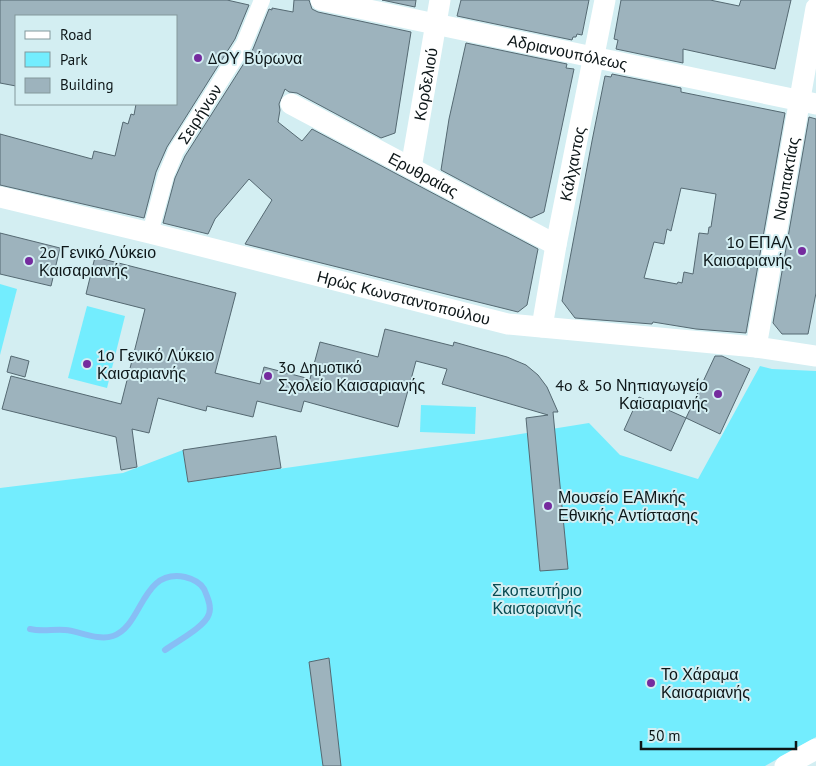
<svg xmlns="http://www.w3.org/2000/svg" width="816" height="766" font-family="'PT Sans',sans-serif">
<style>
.green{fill:#73edfe}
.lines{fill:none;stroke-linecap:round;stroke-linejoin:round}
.stream{stroke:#87bef5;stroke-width:6}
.building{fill:#9db3bd;stroke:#556972;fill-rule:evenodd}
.pedestrian{stroke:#fff;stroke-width:16}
.minor{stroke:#fff;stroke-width:21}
.poi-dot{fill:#752b9e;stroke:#d3eef2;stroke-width:2}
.labels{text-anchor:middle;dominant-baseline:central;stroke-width:4;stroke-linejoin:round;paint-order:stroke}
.street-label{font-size:16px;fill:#0d1618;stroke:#d3eef2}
.poi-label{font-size:16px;fill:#0d1618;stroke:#d3eef2;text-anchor:start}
.park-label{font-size:16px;fill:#094a51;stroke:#d3eef2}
</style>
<rect width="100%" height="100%" fill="#d3eef2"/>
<g class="green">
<path d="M0 284 17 289 0 355Z"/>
<path d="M87 306 125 316 107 388 68 378Z"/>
<path d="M760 366 772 369 816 371V737L765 766H0V488L123 473 183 450 188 482 489 439 589 423 620 455 698 479Z"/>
<path d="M421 405 476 407 475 434 420 432Z"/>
</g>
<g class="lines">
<path class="stream" d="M30 629C42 632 53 629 65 630 80 631 97 641 113 636 143 626 141 568 185 577 193 579 200 582 204 589 207 596 212 606 209 614 205 627 176 642 165 650"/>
</g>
<g class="building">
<path d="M0 0H227L249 5 235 39 167 147 156 172 144 218 0 185V134L92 159 94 151 115 156 123 122 128 124 131 114 134 115 136 104H176V16H16V86L0 83Z"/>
<path d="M294 0H309L312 9 318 12 411 32 395 133 381 138 297 93 289 92 285 89 279 104 280 110 278 122 302 141 312 129 538 249 527 305 518 312 245 244 272 200 249 179 215 219 208 234 163 223 175 178 185 156 253 49 269 9 272 10V8L293 12Z"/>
<path d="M382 0H416L415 7Z"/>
<path d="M461 0H589L582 35 577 34 576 37H573L572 40 457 16Z"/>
<path d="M621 0H710L739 6 741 0H791L775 69 683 49V63L616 49 618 40 614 39Z"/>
<path d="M466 43 567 64 566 68 574 69 544 212 531 218 441 170 449 119Z"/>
<path d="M612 74 681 88V92L785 113 746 333 696 329 653 322 652 324 575 318 562 301 592 141 605 76 611 77ZM681 188 716 194 711 227H709L708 234 699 233 693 274 684 272 682 283 678 282 677 284 644 278 654 242 664 244 667 229 671 231Z"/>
<path d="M809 117 816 119V293L808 334H782L773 323Z"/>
<path d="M0 233 60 248 51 286 0 274Z"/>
<path d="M95 257 236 293 215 373 260 384 264 367 310 379 320 342 378 357 385 329 453 346 454 342 507 357 526 365 538 375 547 387 558 412H553L568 569 540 571 526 418 548 415 442 384 447 369 416 361 398 427 304 401 301 412 257 401 253 417 207 406 206 411 158 398 149 433 132 429 137 467 121 470 116 437 2 409 11 376 121 404 145 309 86 294Z"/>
<path d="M11 356 29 361 25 377 7 372Z"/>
<path d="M715 356H722L750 369 720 434 686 418Z"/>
<path d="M639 397 686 418 671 451 624 430Z"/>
<path d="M276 436 281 468 188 482 183 450Z"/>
<path d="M329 658 341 766H323L309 662Z"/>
</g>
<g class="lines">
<path class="pedestrian" id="s1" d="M150 233 166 175 176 151 244 44 262 0"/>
<g class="minor">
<path id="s2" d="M321 0 816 104"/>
<path id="s3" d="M291 104 556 245"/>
<path id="s4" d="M411 168 440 0"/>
<path id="s5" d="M0 197 150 233 508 324 756 347 816 356"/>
<path id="s6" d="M542 327 556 245 605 0"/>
<path id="s7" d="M756 347 816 8"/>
<path d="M785 766 816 749"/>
</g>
</g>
<g class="poi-dot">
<circle cx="198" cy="58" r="5"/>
<circle cx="802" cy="251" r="5"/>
<circle cx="29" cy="261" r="5"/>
<circle cx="87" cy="364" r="5"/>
<circle cx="268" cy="376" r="5"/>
<circle cx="718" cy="394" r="5"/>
<circle cx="548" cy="506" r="5"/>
<circle cx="651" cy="683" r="5"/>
</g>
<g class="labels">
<g class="street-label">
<text stroke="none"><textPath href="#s2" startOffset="252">Αδριανουπόλεως</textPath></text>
<text stroke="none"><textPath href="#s4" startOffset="85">Κορδελιού</textPath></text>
<text stroke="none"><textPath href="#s1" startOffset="130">Σειρήνων</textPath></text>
<text stroke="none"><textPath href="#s6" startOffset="166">Κάλχαντος</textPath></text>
<text stroke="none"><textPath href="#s3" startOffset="150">Ερυθραίας</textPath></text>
<text stroke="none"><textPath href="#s7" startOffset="171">Ναυπακτίας</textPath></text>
<text stroke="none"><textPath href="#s5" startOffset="416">Ηρώς Κωνσταντοπούλου</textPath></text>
</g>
<g class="poi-label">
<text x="208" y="58">ΔΟΥ Βύρωνα</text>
<text x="792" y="242" text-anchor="end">1ο ΕΠΑΛ<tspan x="792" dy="18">Καισαριανής</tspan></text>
<text x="39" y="252">2o Γενικό Λύκειο<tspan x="39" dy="18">Καισαριανής</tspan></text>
<text x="97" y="355">1ο Γενικό Λύκειο<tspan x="97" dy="18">Καισαριανής</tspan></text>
<text x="278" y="367">3ο Δημοτικό<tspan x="278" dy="18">Σχολείο Καισαριανής</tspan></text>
<text x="708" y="385" text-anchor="end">4o &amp; 5ο Νηπιαγωγείο<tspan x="708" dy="18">Καισαριανής</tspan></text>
<text x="558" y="497">Μουσείο ΕΑΜικής<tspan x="558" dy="18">Εθνικής Αντίστασης</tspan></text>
<text x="661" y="674">Το Χάραμα<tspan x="661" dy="18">Καισαριανής</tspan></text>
</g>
<g class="park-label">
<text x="537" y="590">Σκοπευτήριο<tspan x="537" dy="18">Καισαριανής</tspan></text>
</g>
</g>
<rect x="15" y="15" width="162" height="90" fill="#d3eef2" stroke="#84989b"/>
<rect x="25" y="31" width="25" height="8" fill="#ffffff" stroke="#84989b"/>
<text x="60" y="40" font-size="15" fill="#0d1618">Road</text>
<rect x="25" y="52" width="25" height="15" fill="#73edfe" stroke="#84989b"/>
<text x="60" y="65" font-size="15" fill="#0d1618">Park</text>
<rect x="25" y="78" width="25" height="15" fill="#9db3bd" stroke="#84989b"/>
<text x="60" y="90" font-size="15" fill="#0d1618">Building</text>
<path d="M641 741v8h155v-8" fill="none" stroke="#0d1618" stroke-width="2.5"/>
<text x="648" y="741" font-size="15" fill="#0d1618" stroke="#d3eef2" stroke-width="4" paint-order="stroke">50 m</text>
</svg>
